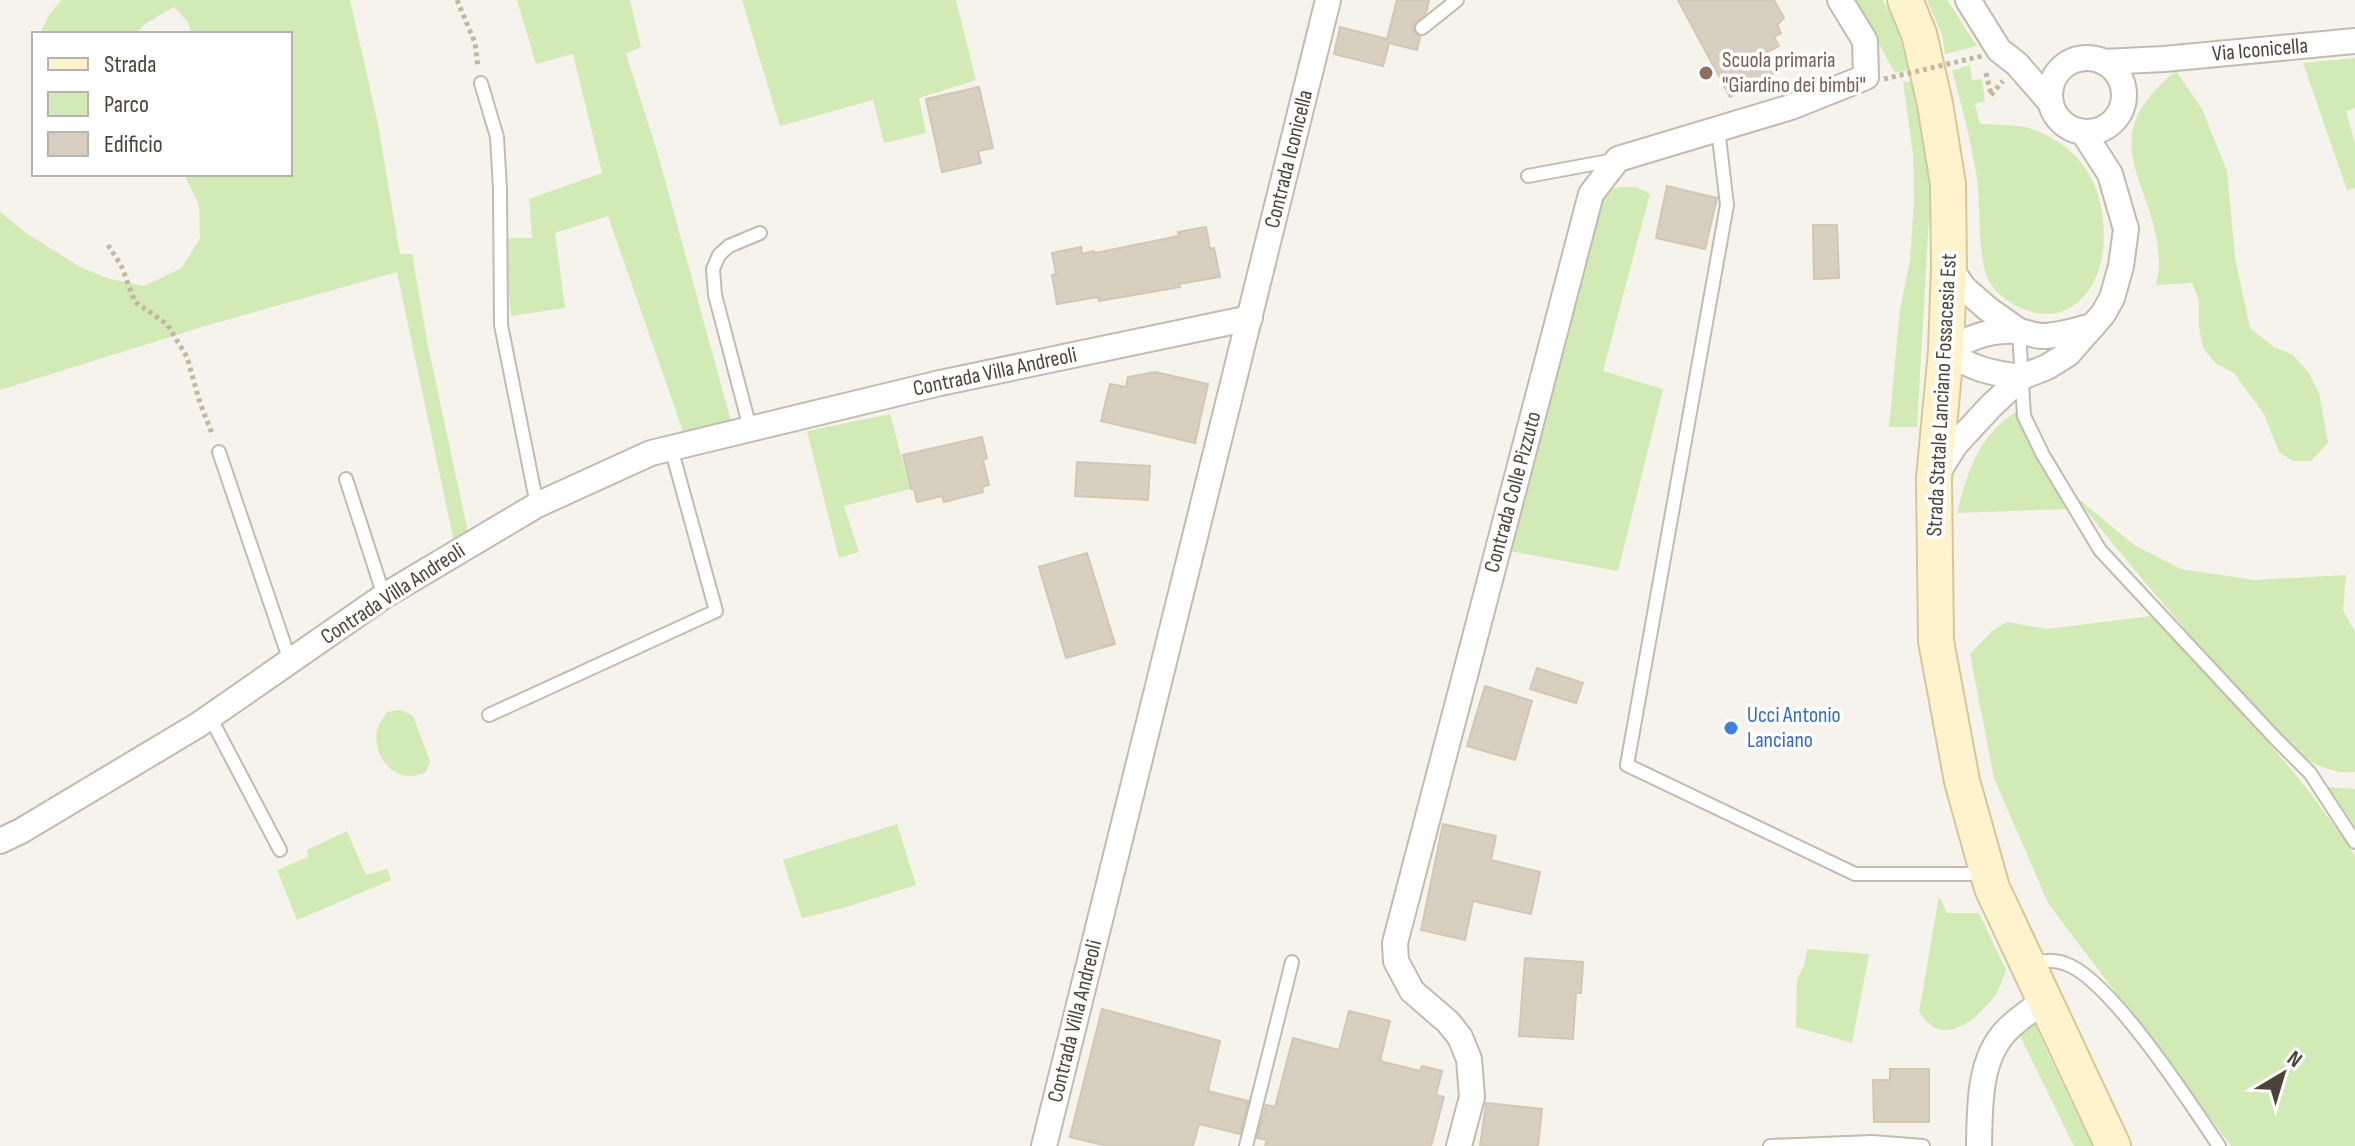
<svg xmlns="http://www.w3.org/2000/svg" width="2355" height="1146" font-family="'Sofia Sans Condensed',sans-serif">
<style>
.green{fill:#d2eab5}
.building{fill:#d8cfc1;stroke:#d3c7b4;stroke-width:2}
.lines{fill:none;stroke-linecap:round;stroke-linejoin:round}
.service-casing{stroke:#c2bbae;stroke-width:16}
.minor-casing{stroke:#c2bbae;stroke-width:28}
.secondary-casing{stroke:#d6c79b;stroke-width:38}
.path{stroke:#c4b79f;stroke-width:5;stroke-dasharray:4 4;stroke-linecap:butt}
.service{stroke:#fff;stroke-width:12}
.minor{stroke:#fff;stroke-width:24}
.secondary{stroke:#fff3cd;stroke-width:34}
.path-bridge{stroke:#c4b79f;stroke-width:5;stroke-dasharray:4 4;stroke-linecap:butt}
.education-dot{fill:#8d6e63;stroke:#fff;stroke-width:3}
.shop-dot{fill:#3f7fe0;stroke:#fff;stroke-width:3}
.labels{text-anchor:middle;dominant-baseline:central;stroke-width:7;stroke-linejoin:round;paint-order:stroke}
.street-label{font-size:22px;fill:#4b4439;stroke:#fff}
.education-label{font-size:22px;fill:#785e54;stroke:#fff;text-anchor:start}
.shop-label{font-size:22px;fill:#366cbe;stroke:#fff;text-anchor:start}
</style>
<rect width="100%" height="100%" fill="#f6f3ec"/>
<g class="green">
<path d="M61 0H350L377 119 400 254H412L428 346 469 537 455 547 397 272 202 327 0 390V212L26 233 82 268 110 279 144 286 182 268 200 238 199 205 184 174H290V34H191L188 22 174 7 145 24 135 34H40L48 17Z"/>
<path d="M517 0H630L641 47 626 54 657 151 731 421 686 440 608 216 555 233 565 308 511 316 505 238H532L529 199 602 173 573 54 536 64Z"/>
<path d="M742 0H956L976 80 919 98 926 133 884 143 873 100 780 126Z"/>
<path d="M1855 0H1883L1897 28 1908 70 1895 73Z"/>
<path d="M1927 0H1947L1977 46 1945 54 1942 34Z"/>
<path d="M2355 58V108L2346 111 2355 144V188L2347 190 2303 63Z"/>
<path d="M1970 65 1972 80 1982 79 1985 101 1975 104 1980 124C1998 125 2019 124 2035 130 2058 139 2078 154 2090 176 2112 216 2111 292 2063 311 2049 316 2034 314 2021 308 2007 301 1997 295 1989 281 1977 258 1981 205 1977 178 1971 142 1962 106 1952 71Z"/>
<path d="M2176 71 2202 109 2227 171 2235 258 2250 328 2274 347 2292 354 2309 373 2319 393 2328 443 2311 461H2293L2279 452 2264 414 2234 373 2215 363 2203 348 2199 327V301L2192 283 2156 285C2157 277 2160 269 2159 261 2156 180 2089 141 2176 71Z"/>
<path d="M1903 81 1916 82 1926 144 1930 199 1917 427H1889L1900 309 1910 261 1914 200 1913 154Z"/>
<path d="M1620 187H1636L1650 194 1603 371 1663 389 1618 571 1504 550 1603 193Z"/>
<path d="M2018 411 2067 509 1957 513C1968 470 1978 435 2018 411Z"/>
<path d="M890 414 910 489 844 506 859 552 839 558 807 431Z"/>
<path d="M2074 495 2134 545 2181 569 2254 580 2346 575 2343 610 2355 632V772C2334 775 2309 763 2293 749 2264 725 2240 692 2215 664 2167 608 2119 553 2074 495Z"/>
<path d="M2151 616C2223 693 2298 767 2355 856V1146H2231L2048 903 1994 778 1970 654 1992 631 2007 622 2047 629Z"/>
<path d="M401 710 413 716 430 761 426 772C397 787 372 758 377 730 379 723 383 718 387 712Z"/>
<path d="M2328 787 2355 789V826Z"/>
<path d="M897 824 916 885 843 908 802 918 783 860Z"/>
<path d="M347 831 366 875 387 869 391 880 297 920 277 870 308 857 307 850Z"/>
<path d="M1939 896 1947 913H1979L2006 970C2003 978 2000 987 1996 994 1985 1010 1959 1036 1938 1029 1930 1027 1924 1018 1919 1012Z"/>
<path d="M1807 949 1869 954 1852 1043 1796 1027 1797 979 1804 966Z"/>
<path d="M2032 1014 2042 1041 2092 1146H2074L2020 1036 2001 1055Z"/>
</g>
<g class="building">
<path d="M1397 0H1429L1426 13 1413 25 1415 33 1420 37 1417 50 1389 43 1383 66 1334 54 1340 27 1387 39Z"/>
<path d="M1678 0H1774L1784 18 1777 25 1781 33 1774 37 1779 46 1763 54 1773 74 1730 97Z"/>
<path d="M979 87 993 148 978 151 981 163 942 172 926 99Z"/>
<path d="M1667 186 1717 198 1705 249 1656 238Z"/>
<path d="M1813 225H1837L1839 278 1814 279Z"/>
<path d="M1206 227 1210 249 1214 248 1220 277 1179 284 1180 287 1099 301 1098 297 1057 304 1052 275 1056 274 1052 253 1081 247 1082 254 1094 251 1095 253 1179 236 1178 232Z"/>
<path d="M1155 372 1208 384 1195 443 1101 421 1110 384 1126 387 1128 377Z"/>
<path d="M982 437 987 458 983 460 989 485 982 487 983 492 944 502 942 496 917 502 914 489H911L903 455Z"/>
<path d="M1077 462 1150 466 1148 500 1075 496Z"/>
<path d="M1087 553 1115 644 1066 658 1039 567Z"/>
<path d="M1537 668 1583 683 1576 703 1530 689Z"/>
<path d="M1485 686 1532 701 1515 760 1467 746Z"/>
<path d="M1443 824 1496 836 1491 860 1540 872 1531 914 1473 901 1465 940 1421 930Z"/>
<path d="M1525 958 1583 962 1581 993H1576L1573 1039 1519 1036Z"/>
<path d="M1102 1009 1220 1041 1208 1091 1248 1101 1240 1134 1199 1124 1193 1146H1107L1070 1137Z"/>
<path d="M1349 1011 1390 1021 1380 1061 1420 1071 1422 1066 1442 1071 1436 1095 1444 1097 1431 1146H1265L1267 1140 1257 1138 1266 1105 1275 1107 1293 1038 1339 1050Z"/>
<path d="M1890 1069H1929V1122H1874L1873 1080H1890Z"/>
<path d="M1486 1103 1542 1109 1538 1146H1480Z"/>
</g>
<g class="lines">
<defs>
<g id="service">
<path d="M1422 28 1457 0"/>
<path d="M481 83 497 137 500 189 501 325 537 505"/>
<path d="M1718 129 1727 205 1627 765 1855 874H1984"/>
<path d="M1528 176 1614 160"/>
<path d="M2019 331 2024 416 2043 455 2100 550 2275 738 2310 773 2355 842"/>
<path d="M750 428 715 295 713 269 719 255 729 246 760 233"/>
<path d="M219 452 290 661"/>
<path d="M346 479 384 596"/>
<path d="M489 715 716 611 671 448"/>
<path d="M210 717 280 850"/>
<path d="M2030 963C2042 961 2054 959 2066 964 2110 979 2191 1104 2219 1146"/>
<path d="M1246 1146 1292 962"/>
<path d="M1770 1146 1872 1142 1923 1146"/>
</g>
<g id="minor">
<path d="M1968 0 1999 50 2017 64 2051 103"/>
<circle cx="2087" cy="95" r="37"/>
<path d="M2103 62 2164 59 2355 41"/>
<path d="M1949 267 1964 288 1988 309 2019 331"/>
<path d="M2022 377C1990 373 1972 369 1946 351 1969 338 1990 329 2018 331 2026 332 2034 336 2043 336 2059 336 2076 330 2093 326"/>
<path d="M1938 472 1955 445 1991 406 2022 377 2047 367 2068 354 2103 314 2112 298 2121 266 2126 229 2110 174 2083 132"/>
<path d="M0 841 21 831 198 725 384 596 537 505 651 453 940 383 1250 318"/>
<path d="M1044 1146 1328 0"/>
<path d="M1459 1146 1472 1097 1469 1059 1460 1037 1448 1022 1412 991 1396 961 1395 943 1591 194 1618 159 1791 107 1866 77 1865 41 1840 0"/>
<path d="M1979 1146C1980 1109 1978 1062 2005 1032 2016 1020 2032 1010 2044 1000"/>
</g>
<path id="secondary" d="M1905 0 1919 34 1935 104 1948 184 1949 267 1946 351 1934 478 1936 641 1962 781 1992 888 2113 1146"/>
</defs>
<use href="#service" class="service-casing"/>
<use href="#minor" class="minor-casing"/>
<use href="#secondary" class="secondary-casing"/>
<g class="path">
<path d="M457 0 475 43 478 67"/>
<path d="M1986 73 1991 94"/>
<path d="M1991 95 2003 81"/>
<path d="M108 245 121 265 135 302 167 324 187 357 200 403 213 436"/>
</g>
<use href="#service" class="service"/>
<use href="#minor" class="minor"/>
<use href="#secondary" class="secondary"/>
<path class="path-bridge" d="M1884 79 1982 56"/>
</g>
<circle class="education-dot" cx="1706" cy="73" r="8"/>
<circle class="shop-dot" cx="1731" cy="728" r="8"/>
<g class="labels">
<g class="street-label">
<text transform="translate(2260 50) rotate(-5)">Via Iconicella</text>
<text transform="translate(1289 159) rotate(-76)">Contrada Iconicella</text>
<text transform="translate(995 372) rotate(-12)">Contrada Villa Andreoli</text>
<text transform="translate(1942 395) rotate(-87)">Strada Statale Lanciano Fossacesia Est</text>
<text transform="translate(1513 492) rotate(-75)">Contrada Colle Pizzuto</text>
<text transform="translate(393 594) rotate(-33)">Contrada Villa Andreoli</text>
<text transform="translate(1075 1021) rotate(-76)">Contrada Villa Andreoli</text>
</g>
<g class="education-label">
<text x="1722" y="60">Scuola primaria<tspan x="1722" dy="25">"Giardino dei bimbi"</tspan></text>
</g>
<g class="shop-label">
<text x="1747" y="715">Ucci Antonio<tspan x="1747" dy="25">Lanciano</tspan></text>
</g>
</g>
<rect x="32" y="32" width="260" height="144" fill="#ffffff" stroke="#b7b4b0" stroke-width="2"/>
<rect x="48" y="58" width="40" height="12" fill="#fff3cd" stroke="#b7b4b0" stroke-width="2"/>
<text x="104" y="72" font-size="24" fill="#4b4439">Strada</text>
<rect x="48" y="92" width="40" height="24" fill="#d2eab5" stroke="#b7b4b0" stroke-width="2"/>
<text x="104" y="112" font-size="24" fill="#4b4439">Parco</text>
<rect x="48" y="132" width="40" height="24" fill="#d8cfc1" stroke="#b7b4b0" stroke-width="2"/>
<text x="104" y="152" font-size="24" fill="#4b4439">Edificio</text>
<g transform="translate(2283 1074) rotate(38)" stroke="#ffffff" stroke-width="6" paint-order="stroke">
<path d="M0-6L14 30L0 20L-14 30Z" fill="#4b4439"/>
<text y="-12" font-size="22" font-weight="bold" text-anchor="middle" fill="#4b4439">N</text>
</g>
</svg>
